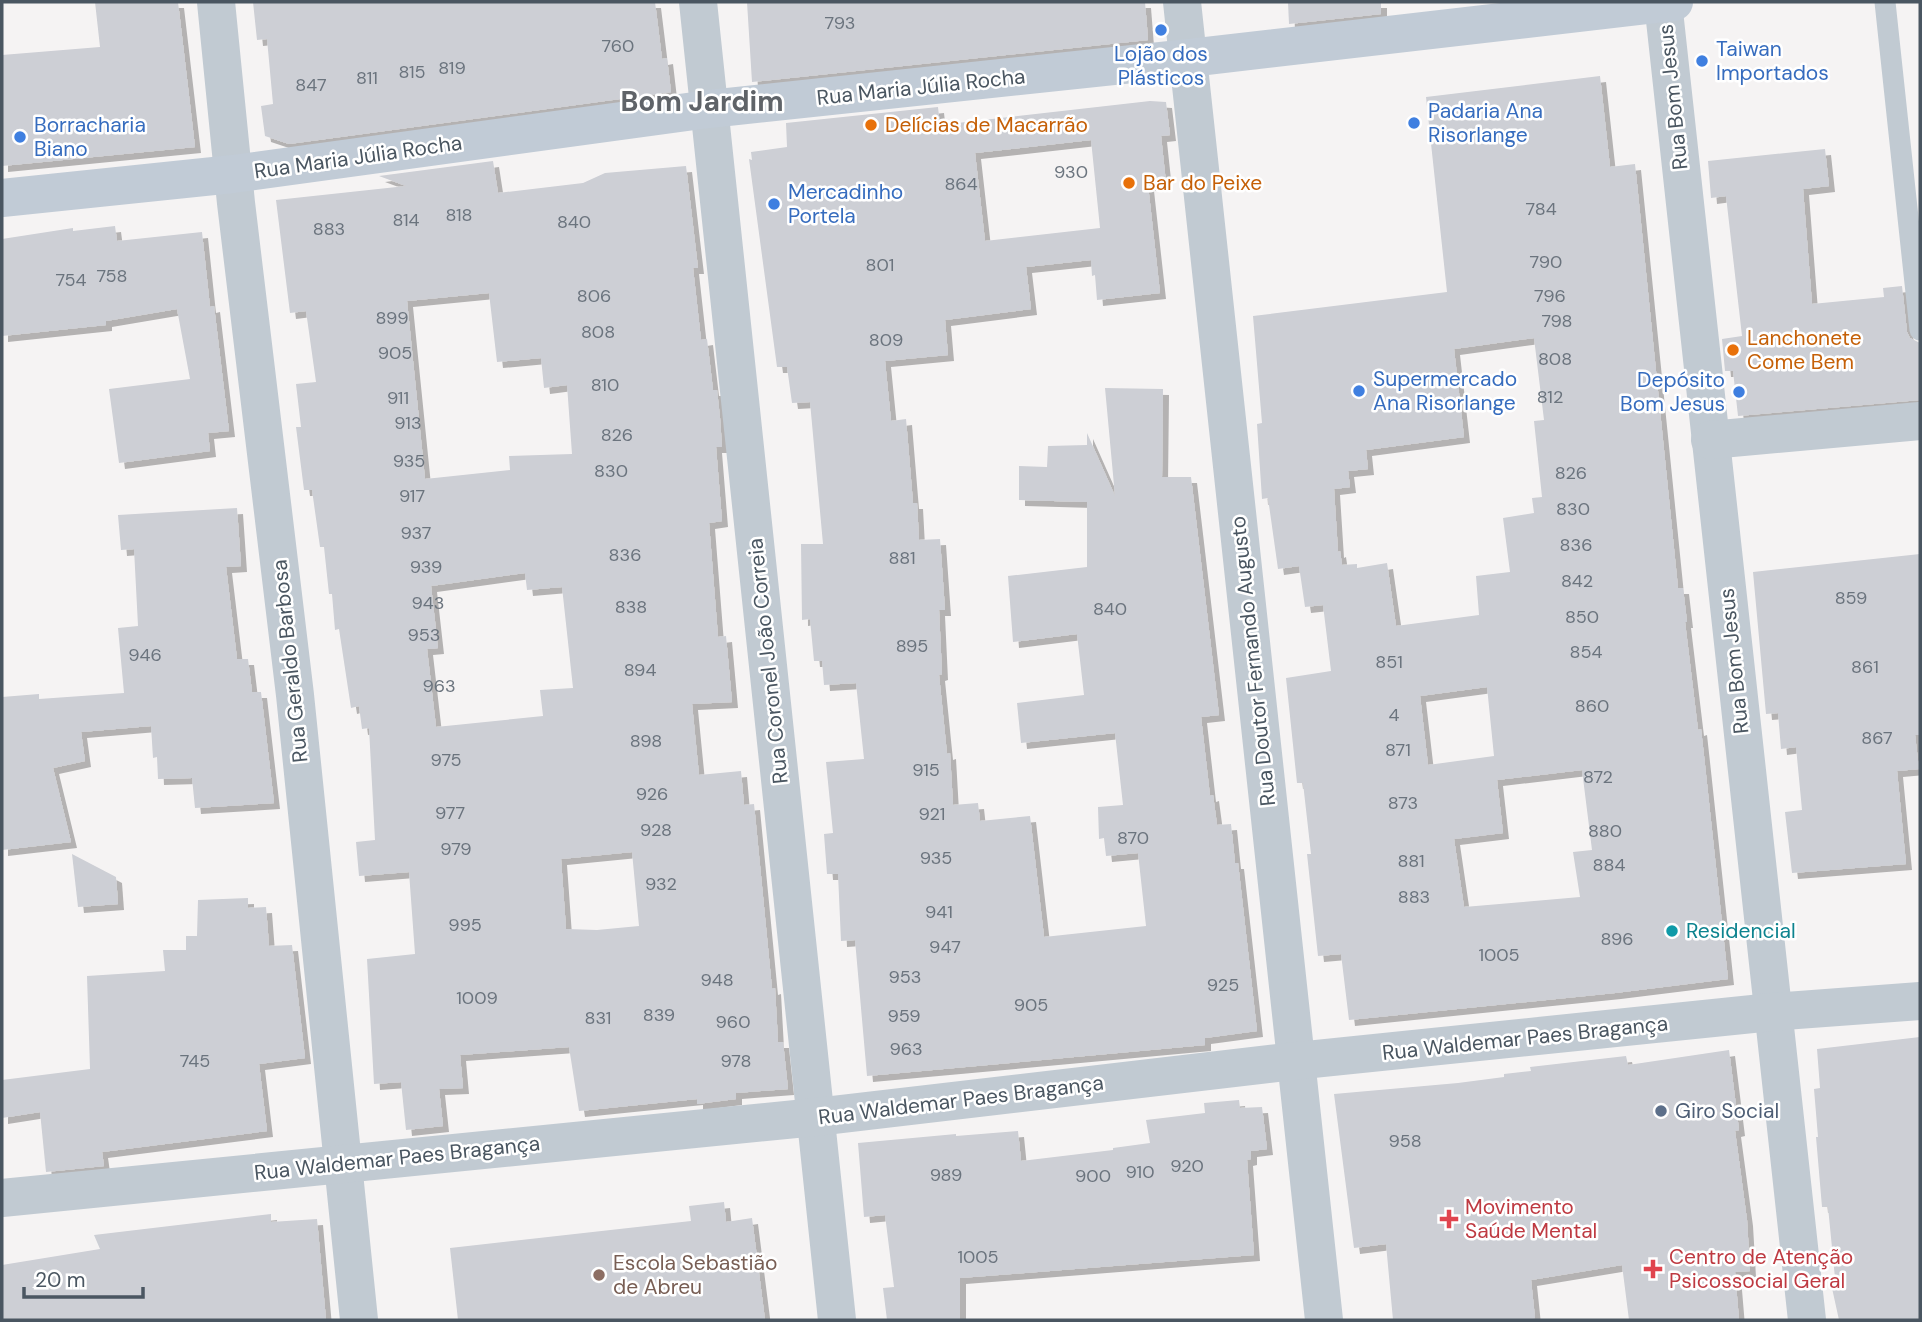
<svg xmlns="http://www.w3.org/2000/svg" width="1922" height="1322" font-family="'DM Sans',sans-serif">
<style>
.building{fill:#cdcfd5;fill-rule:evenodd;filter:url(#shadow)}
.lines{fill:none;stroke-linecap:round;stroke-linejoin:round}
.lane{stroke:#c1cad2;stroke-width:21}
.street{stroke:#c1cad2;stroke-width:38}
.secondary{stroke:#c1cbd6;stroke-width:38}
.shop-dot{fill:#3f7fe0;stroke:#fff;stroke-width:2.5}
.food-dot{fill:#e8710a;stroke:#fff;stroke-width:2.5}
.culture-dot{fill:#0f9aa8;stroke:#fff;stroke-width:2.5}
.service-dot{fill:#5c6f8a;stroke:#fff;stroke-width:2.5}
.health-dot{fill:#e0444e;stroke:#fff;stroke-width:2.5}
.education-dot{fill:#8d6e63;stroke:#fff;stroke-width:2.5}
.labels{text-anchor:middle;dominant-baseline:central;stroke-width:5;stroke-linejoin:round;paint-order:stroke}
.number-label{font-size:18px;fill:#6b747e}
.shop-label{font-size:21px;fill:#366cbe;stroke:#fff;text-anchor:start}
.street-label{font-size:21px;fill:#4a5661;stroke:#fff}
.food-label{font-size:21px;fill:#c56008;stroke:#fff;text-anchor:start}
.culture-label{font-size:21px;fill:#0d838f;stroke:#fff;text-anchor:start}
.service-label{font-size:21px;fill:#4e5e75;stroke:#fff;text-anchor:start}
.health-label{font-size:21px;fill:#be3a42;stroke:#fff;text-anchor:start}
.education-label{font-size:21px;fill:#785e54;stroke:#fff;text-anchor:start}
.district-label{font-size:28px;font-weight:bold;fill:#5f6368;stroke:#fff}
</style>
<defs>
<filter id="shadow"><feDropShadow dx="6" dy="6" stdDeviation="0" flood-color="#0004"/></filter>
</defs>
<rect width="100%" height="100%" fill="#f5f3f3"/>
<g class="building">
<path d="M95 2H178L195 147 2 166V55L100 47Z"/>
<path d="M253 2H655L662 59 667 58 671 92 289 144 265 136 261 106 273 104 267 39 257 40Z"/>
<path d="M747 2H1145L1148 40 752 82Z"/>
<path d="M1288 2H1381V14L1289 24Z"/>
<path d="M1600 76 1610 167 1635 164 1678 588H1683L1687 622H1685L1698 730 1701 729 1704 756 1728 979 1615 993 1349 1020 1341 954 1318 956 1307 854H1311L1303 783H1297L1286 678 1331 671 1323 605 1305 607 1299 566 1278 569 1268 498 1262 499 1257 424 1262 423 1253 316 1447 292 1426 97ZM1534 338 1544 420 1534 421 1542 497 1532 498 1534 513 1503 518 1510 572 1476 576 1479 615 1396 626 1387 563 1357 568V564L1342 565 1340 551 1338 552 1334 489 1350 487 1348 471 1368 469 1366 450 1464 437 1454 349ZM1487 687 1494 756 1428 765 1420 696ZM1582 770 1592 850 1573 852 1580 897 1464 907 1454 839 1503 833 1497 780Z"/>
<path d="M1150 101 1166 102 1170 135 1161 136 1166 183 1148 185 1160 293 1097 300 1095 275 1092 276 1091 260 1026 267 1031 309 945 320 948 355 885 361 891 421 906 419 913 503H917L919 540 940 539 945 610H939L942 674 939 675 947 754 950 753 953 805 978 803 980 821 1030 816 1044 937 1146 926 1138 853 1106 856 1104 838 1099 839 1098 807 1123 805 1115 733 1021 743 1017 703 1084 695 1077 634 1013 642 1008 576 1087 567V502L1019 500V466L1047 467 1048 446 1087 445V433L1115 496 1105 388 1163 389 1162 477H1191L1219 715 1201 717 1210 796 1213 795 1217 825 1231 824 1235 863H1238L1257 1031 1205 1038V1045L867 1076 855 940 841 941 838 874H827L824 834 833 833 826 762 864 759 856 683 824 685 822 661H814L810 619 802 620 801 544H823L810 402 792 403 787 367H777L749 159 752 160 751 152 787 147 786 123 938 107 940 125ZM1091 140 1100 228 985 241 975 153Z"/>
<path d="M1825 149 1829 186 1803 189 1812 304 1884 297 1883 288 1902 286 1907 332 1910 338 1920 343V400L1738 416 1733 371H1725L1722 339 1742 336 1726 196 1711 198 1708 161Z"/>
<path d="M493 161 498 193 583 183 605 173 686 166 698 268H693L701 340 707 339 713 390H717L720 418 722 447H716L722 521 709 523 718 637 726 636 732 702 692 704 699 775 741 771 744 805 754 804 772 989 775 988 778 1042H783L788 1089 736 1093V1099L697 1104V1099L579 1111 569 1047 460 1055 463 1088 439 1089 443 1126 406 1130 401 1082 374 1084 367 959 415 954 409 872 359 876 356 842 375 840 369 728 362 729 359 706 351 708 339 629 335 630 332 594H329L324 547H320L312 490H304L296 427H301L296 384 316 382 306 311 290 313 276 200 406 186 379 176ZM489 293 497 362 541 358 544 388 567 385 572 454 509 456 510 470 425 479 407 301ZM525 573 527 590 562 587 573 688 540 690 543 716 436 727 427 649 438 648 431 586ZM632 852 639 926 597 930 566 929 561 859Z"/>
<path d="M115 226 117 241 202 232 210 307 214 306 229 431 208 433 210 451 119 463 109 389 190 379 177 309 106 321V325L2 336V239L73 228V231Z"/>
<path d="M237 508 241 566 226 567 237 659H248L252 692H261L274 803 195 808 192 778 158 779 157 757 153 758 151 726 81 732 85 761 53 768 71 842 2 850V697L39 694V699L124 693 118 628 138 626 134 549 121 550 118 515Z"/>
<path d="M1920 554V735H1915L1919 769 1897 771 1906 864 1792 873 1785 812 1802 810 1796 747 1781 749 1778 713 1766 714 1753 572Z"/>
<path d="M72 854 116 877 118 904 78 907Z"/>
<path d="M248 898V908L266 907 269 946 292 945 305 1058 259 1064 267 1131 102 1152 104 1166 46 1172 40 1112 2 1118V1080L90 1069 87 976 165 971 163 950H186V936H197L198 900Z"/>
<path d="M1920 1037V1320H1839L1830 1279 1835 1278 1828 1207H1822L1816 1137H1818L1814 1089 1820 1088 1817 1049Z"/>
<path d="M1729 1050 1739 1130 1735 1131 1747 1220 1750 1271 1735 1272 1739 1320H1629L1622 1265 1531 1280 1535 1318 1519 1320H1393L1386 1244 1354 1248 1334 1094 1458 1083 1504 1077V1074L1531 1071 1530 1067 1626 1056 1628 1065Z"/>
<path d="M1239 1100 1240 1108 1262 1107 1267 1149 1251 1151V1159L1247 1160 1254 1255 960 1278V1320H887L883 1288 894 1287 885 1215 864 1217 858 1143 956 1134V1136L1018 1131 1021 1161 1113 1150V1148L1150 1143 1146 1120 1205 1113 1204 1103Z"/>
<path d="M724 1202 726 1222 752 1218 765 1320H458L450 1248 691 1221 689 1206Z"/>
<path d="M271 1214V1222L317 1219 326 1320H2V1265L100 1249 94 1235Z"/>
</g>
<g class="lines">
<path class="lane" d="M1885 2 1920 330"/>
<g class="street">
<path d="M216 2 236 203 295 695 359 1320"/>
<path d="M698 2 837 1320"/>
<path d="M1182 2 1324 1320"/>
<path d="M1663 2 1807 1320"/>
<path d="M1710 440 1920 421"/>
<path d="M2 1198 816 1117 1295 1061 1772 1012 1920 1001"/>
</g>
<path class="secondary" d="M2 198 233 174 709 109 1189 58 1674 2"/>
</g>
<g class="shop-dot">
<circle cx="1161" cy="30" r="7"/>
<circle cx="1702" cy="61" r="7"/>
<circle cx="1414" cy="123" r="7"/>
<circle cx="20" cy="137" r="7"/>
<circle cx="774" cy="204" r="7"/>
<circle cx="1359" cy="391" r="7"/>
<circle cx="1739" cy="392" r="7"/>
</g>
<g class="food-dot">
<circle cx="871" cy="125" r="7"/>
<circle cx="1129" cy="183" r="7"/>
<circle cx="1733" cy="350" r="7"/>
</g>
<circle class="culture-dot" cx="1672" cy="931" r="7"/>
<circle class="service-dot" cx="1661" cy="1111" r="7"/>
<g class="health-dot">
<path d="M1445.5 1208.5h7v7h7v7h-7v7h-7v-7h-7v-7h7z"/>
<path d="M1649.5 1258.5h7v7h7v7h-7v7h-7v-7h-7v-7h7z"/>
</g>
<circle class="education-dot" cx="599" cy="1275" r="7"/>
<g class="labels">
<g class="number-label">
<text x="840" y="23">793</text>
<text x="618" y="46">760</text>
<text x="452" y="68">819</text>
<text x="412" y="72">815</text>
<text x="367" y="78">811</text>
<text x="311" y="85">847</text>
<text x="1071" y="172">930</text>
<text x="961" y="184">864</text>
<text x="1541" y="209">784</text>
<text x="459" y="215">818</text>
<text x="406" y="220">814</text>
<text x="574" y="222">840</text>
<text x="329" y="229">883</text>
<text x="1546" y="262">790</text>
<text x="880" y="265">801</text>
<text x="112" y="276">758</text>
<text x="71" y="280">754</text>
<text x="594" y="296">806</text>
<text x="1550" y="296">796</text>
<text x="392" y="318">899</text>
<text x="1557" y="321">798</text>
<text x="598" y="332">808</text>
<text x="886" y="340">809</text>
<text x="395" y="353">905</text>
<text x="1555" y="359">808</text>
<text x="605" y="385">810</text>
<text x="1550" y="397">812</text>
<text x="398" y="398">911</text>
<text x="408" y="423">913</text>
<text x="617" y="435">826</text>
<text x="409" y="461">935</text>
<text x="611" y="471">830</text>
<text x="1571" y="473">826</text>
<text x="412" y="496">917</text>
<text x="1573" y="509">830</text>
<text x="416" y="533">937</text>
<text x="1576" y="545">836</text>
<text x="625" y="555">836</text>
<text x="902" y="558">881</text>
<text x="426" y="567">939</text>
<text x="1577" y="581">842</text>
<text x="1851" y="598">859</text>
<text x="428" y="603">943</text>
<text x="631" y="607">838</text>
<text x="1110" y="609">840</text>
<text x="1582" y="617">850</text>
<text x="424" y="635">953</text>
<text x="912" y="646">895</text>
<text x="1586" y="652">854</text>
<text x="145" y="655">946</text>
<text x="1389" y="662">851</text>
<text x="1865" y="667">861</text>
<text x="640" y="670">894</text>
<text x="439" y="686">963</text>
<text x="1592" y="706">860</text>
<text x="1394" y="715">4</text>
<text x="1877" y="738">867</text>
<text x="646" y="741">898</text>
<text x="1398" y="750">871</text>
<text x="446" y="760">975</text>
<text x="926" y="770">915</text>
<text x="1598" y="777">872</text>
<text x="652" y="794">926</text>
<text x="1403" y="803">873</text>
<text x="450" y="813">977</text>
<text x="932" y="814">921</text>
<text x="656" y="830">928</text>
<text x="1605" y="831">880</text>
<text x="1133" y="838">870</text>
<text x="456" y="849">979</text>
<text x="936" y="858">935</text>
<text x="1411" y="861">881</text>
<text x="1609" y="865">884</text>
<text x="661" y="884">932</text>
<text x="1414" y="897">883</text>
<text x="939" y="912">941</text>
<text x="465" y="925">995</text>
<text x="1617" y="939">896</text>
<text x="945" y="947">947</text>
<text x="1499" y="955">1005</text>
<text x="905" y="977">953</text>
<text x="717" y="980">948</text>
<text x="1223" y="985">925</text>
<text x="477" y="998">1009</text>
<text x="1031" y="1005">905</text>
<text x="659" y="1015">839</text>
<text x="904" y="1016">959</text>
<text x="598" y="1018">831</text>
<text x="733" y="1022">960</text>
<text x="906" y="1049">963</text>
<text x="195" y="1061">745</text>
<text x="736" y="1061">978</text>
<text x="1405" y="1141">958</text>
<text x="1187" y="1166">920</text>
<text x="1140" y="1172">910</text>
<text x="946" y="1175">989</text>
<text x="1093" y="1176">900</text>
<text x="978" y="1257">1005</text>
</g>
<g class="shop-label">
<text x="1716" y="49">Taiwan<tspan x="1716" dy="24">Importados</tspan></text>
<text x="1161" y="54" text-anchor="middle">Lojão dos<tspan x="1161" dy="24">Plásticos</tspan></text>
<text x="1428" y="111">Padaria Ana<tspan x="1428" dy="24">Risorlange</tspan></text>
<text x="34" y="125">Borracharia<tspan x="34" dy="24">Biano</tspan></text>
<text x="788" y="192">Mercadinho<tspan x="788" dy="24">Portela</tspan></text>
<text x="1373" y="379">Supermercado<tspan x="1373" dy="24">Ana Risorlange</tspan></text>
<text x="1725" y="380" text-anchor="end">Depósito<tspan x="1725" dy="24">Bom Jesus</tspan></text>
</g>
<g class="street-label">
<text transform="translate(921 87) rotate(-6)">Rua Maria Júlia Rocha</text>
<text transform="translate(1673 97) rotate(-96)">Rua Bom Jesus</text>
<text transform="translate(358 157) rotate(-8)">Rua Maria Júlia Rocha</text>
<text transform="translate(290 661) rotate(-96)">Rua Geraldo Barbosa</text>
<text transform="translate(768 661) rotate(-96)">Rua Coronel João Correia</text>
<text transform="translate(1253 661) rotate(-96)">Rua Doutor Fernando Augusto</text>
<text transform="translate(1734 661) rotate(-96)">Rua Bom Jesus</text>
<text transform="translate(1525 1038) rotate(-6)">Rua Waldemar Paes Bragança</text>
<text transform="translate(961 1100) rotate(-7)">Rua Waldemar Paes Bragança</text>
<text transform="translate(397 1158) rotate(-6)">Rua Waldemar Paes Bragança</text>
</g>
<g class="food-label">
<text x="885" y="125">Delícias de Macarrão</text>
<text x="1143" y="183">Bar do Peixe</text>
<text x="1747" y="338">Lanchonete<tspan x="1747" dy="24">Come Bem</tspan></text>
</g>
<g class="culture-label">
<text x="1686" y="931">Residencial</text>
</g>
<g class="service-label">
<text x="1675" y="1111">Giro Social</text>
</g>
<g class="health-label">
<text x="1465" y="1207">Movimento<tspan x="1465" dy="24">Saúde Mental</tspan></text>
<text x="1669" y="1257">Centro de Atenção<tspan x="1669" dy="24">Psicossocial Geral</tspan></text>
</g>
<g class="education-label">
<text x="613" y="1263">Escola Sebastião<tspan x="613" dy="24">de Abreu</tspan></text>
</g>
<g class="district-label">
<text x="702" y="101">Bom Jardim</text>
</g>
</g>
<rect width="1922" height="1322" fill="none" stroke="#4a5661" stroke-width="7"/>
<path d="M24 1287v10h119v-10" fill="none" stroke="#4a5661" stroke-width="3.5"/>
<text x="35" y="1287" font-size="21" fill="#4a5661" stroke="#ffffff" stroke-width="5" paint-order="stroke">20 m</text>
</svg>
